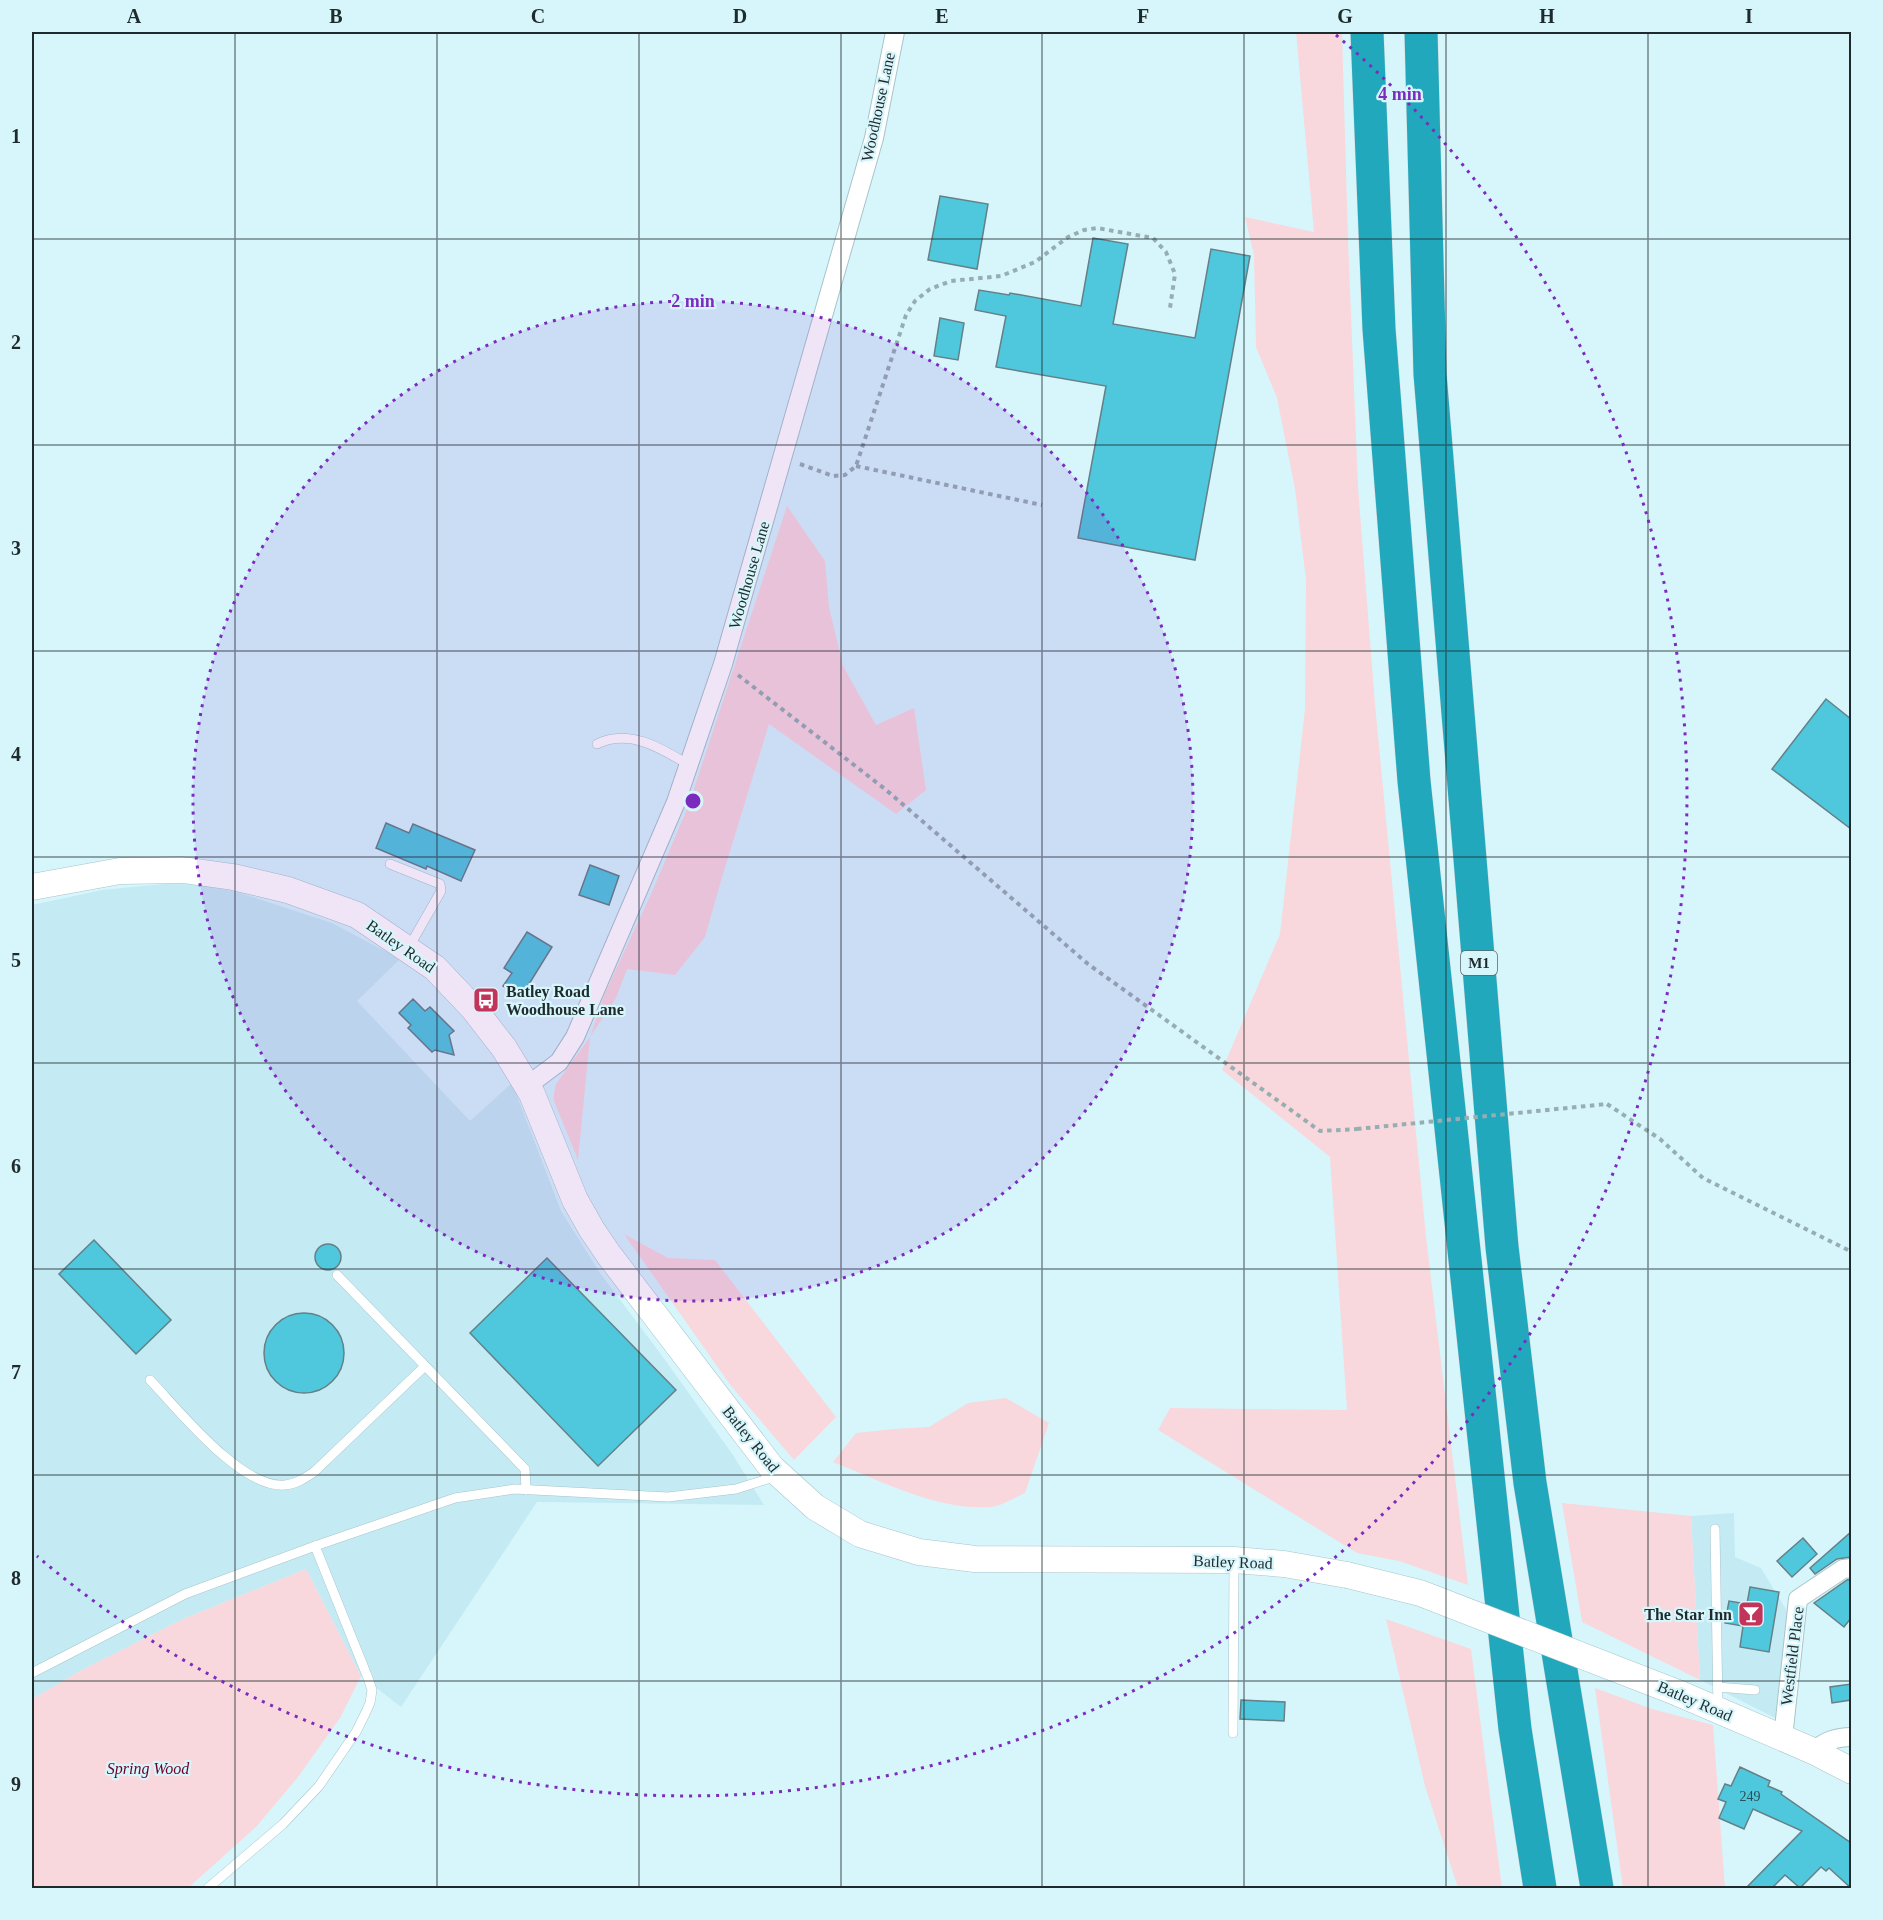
<svg xmlns="http://www.w3.org/2000/svg" width="1883" height="1920" font-family="'Times New Roman',serif">
<style>
.built{fill:#c4ebf3}
.green{fill:#f8d8dc}
.building{fill:#4fc7dc;stroke:#658086;stroke-width:1.5}
.lines{fill:none;stroke-linecap:round;stroke-linejoin:round}
.lane-casing{stroke:#a7c4ca;stroke-width:10}
.street-casing{stroke:#a7c4ca;stroke-width:20}
.secondary-casing{stroke:#a7c4ca;stroke-width:27}
.highway-casing{stroke:#dbdddd;stroke-width:34}
.path{stroke:#96aeb2;stroke-width:4;stroke-dasharray:4.5 4.5;stroke-linecap:butt}
.lane{stroke:#fff;stroke-width:9}
.street{stroke:#fff;stroke-width:18}
.secondary{stroke:#fff;stroke-width:26}
.highway{stroke:#22a8bd;stroke-width:33}
.secondary-bridge-casing{stroke:#a7c4ca;stroke-width:27;stroke-linecap:butt}
.path-bridge{stroke:#96aeb2;stroke-width:4;stroke-dasharray:4.5 4.5;stroke-linecap:butt}
.secondary-bridge{stroke:#fff;stroke-width:26}
.grid{fill:none;stroke:#1f2a2c;stroke-width:1.5;stroke-opacity:0.55}
.ring{fill:none;stroke:#7b2cbf;stroke-width:3;stroke-dasharray:3 6}
.labels{text-anchor:middle;dominant-baseline:central;stroke-width:4.5;stroke-linejoin:round;paint-order:stroke}
.number-label{font-size:14px;fill:#2b5158}
.shield{fill:#d7f6fc;stroke:#56676a;stroke-width:1.5}
.shield-label{font-size:15px;font-weight:bold;fill:#1f2a2c}
.street-label{font-size:16px;fill:#1f2a2c;stroke:#d7f6fc}
.poi-label{font-size:16px;font-weight:bold;fill:#1f2a2c;stroke:#d7f6fc;text-anchor:start}
.park-label{font-size:16px;font-style:italic;fill:#6e0028;stroke:#d7f6fc}
.centre{fill:#7b2cbf;stroke:#d7f6fc;stroke-width:3}
.ring-label{font-size:18px;text-anchor:middle;font-weight:bold;fill:#7b2cbf;stroke:#d7f6fc;stroke-width:4.5;stroke-linejoin:round;paint-order:stroke}
.neatline{fill:none;stroke:#1f2a2c;stroke-width:2}
.grid-label{font-size:20px;text-anchor:middle;font-weight:bold;fill:#1f2a2c}
</style>
<rect width="100%" height="100%" fill="#d7f6fc"/>
<g class="built">
<path d="M182 882 237 892 332 923 400 959 357 1001 470 1121 512 1083 561 1211 600 1273 663 1357 733 1455 764 1505 537 1502 401 1707 361 1676 306 1569 183 1619 82 1670 32 1699V905L102 890Z"/>
<path d="M1734 1513 1735 1557 1761 1568 1787 1611 1779 1720 1700 1680 1691 1516Z"/>
</g>
<g class="green">
<path d="M1296 32H1342L1348 239 1358 487 1375 704 1426 1237 1468 1585 1399 1561 1357 1553 1158 1430 1170 1408 1347 1410 1330 1157 1222 1070 1280 934 1305 709 1306 580 1295 489 1277 398 1256 347 1254 255 1245 217 1314 232Z"/>
<path d="M787 506 825 561 829 607 843 666 876 725 914 708 926 790 896 814 769 724 723 874 705 937 675 975 627 969 616 998 590 1037 578 1160 554 1101V1093L556 1084 590 1037 605 993 652 892 689 804Z"/>
<path d="M624 1234 668 1258 715 1260 836 1417 794 1460 731 1386Z"/>
<path d="M1006 1398 1049 1423 1025 1493C1015 1497 1002 1506 991 1507 938 1511 881 1481 833 1462L856 1433 894 1429 929 1427 968 1403Z"/>
<path d="M1562 1503 1691 1516 1700 1680 1582 1622Z"/>
<path d="M306 1569 361 1676 340 1718 298 1777 256 1827 188 1888H32V1699L82 1670 183 1619Z"/>
<path d="M1386 1619 1471 1649 1502 1888H1458L1425 1786Z"/>
<path d="M1595 1688 1652 1709 1713 1725 1725 1888H1623Z"/>
</g>
<g class="building">
<path d="M940 196 988 204 977 269 928 260Z"/>
<path d="M1093 238 1128 244 1113 324 1195 338 1211 249 1250 256 1195 560 1078 538 1106 386 996 367 1006 316 975 310 979 290 1009 295 1010 293 1081 306Z"/>
<path d="M940 318 964 323 958 360 934 356Z"/>
<path d="M1826 699 1851 719V829L1772 769Z"/>
<path d="M386 823 409 833 413 824 475 850 461 881 427 866 426 869 376 848Z"/>
<path d="M590 865 619 876 609 905 579 895Z"/>
<path d="M527 932 552 947 521 997 503 986 512 973 504 968Z"/>
<path d="M413 999 425 1011 430 1007 454 1031 449 1035 454 1055 435 1050 432 1052 408 1028 411 1025 399 1013Z"/>
<path d="M94 1240 171 1320 136 1354 59 1274Z"/>
<circle cx="328" cy="1257" r="13"/>
<path d="M547 1258 676 1390 598 1466 470 1333Z"/>
<circle cx="304" cy="1353" r="40"/>
<path d="M1851 1532V1557L1837 1559 1815 1574 1810 1568Z"/>
<path d="M1803 1538 1817 1554 1792 1577 1777 1561Z"/>
<path d="M1851 1579V1618L1844 1627 1814 1603 1847 1580Z"/>
<path d="M1750 1587 1779 1592 1769 1652 1740 1647 1743 1626 1725 1623 1729 1601 1747 1604Z"/>
<path d="M1851 1684V1700L1832 1703 1830 1687Z"/>
<path d="M1241 1700 1285 1702 1284 1721 1240 1719Z"/>
<path d="M1740 1767 1770 1781 1768 1786 1782 1792 1781 1794 1851 1843V1888L1829 1868 1826 1871 1821 1867 1800 1888 1785 1875 1772 1888H1746L1802 1831 1753 1809 1744 1829 1719 1818 1726 1802 1718 1799 1725 1784 1731 1786Z"/>
</g>
<g class="lines">
<defs>
<g id="lane">
<path d="M597 744C629 728 661 748 689 765"/>
<path d="M390 864 440 884 441 891 409 947"/>
<path d="M337 1275 525 1469 526 1490"/>
<path d="M150 1380C178 1409 241 1489 285 1485 296 1484 305 1478 314 1472L425 1366"/>
<path d="M1715 1529 1718 1708"/>
<path d="M32 1673 185 1594 315 1546 455 1498 515 1489 668 1497 736 1489 777 1476"/>
<path d="M1717 1687 1755 1690"/>
<path d="M1233 1733 1234 1562"/>
<path d="M208 1888 283 1824 319 1786 356 1732 365 1714 370 1703 372 1690 368 1678 315 1546"/>
</g>
<g id="street">
<path d="M527 1086 559 1062 575 1037 676 802 723 664 874 138 895 32"/>
<path d="M1783 1738 1798 1599 1843 1569 1852 1568"/>
<path d="M1813 1751C1826 1741 1835 1737 1852 1737"/>
</g>
<g id="secondary">
<path d="M32 887 120 871 183 870 233 877 288 890 357 915 435 968 473 1008 504 1048 532 1094 575 1200 592 1230 609 1255 771 1467 815 1507 860 1534 919 1552 975 1559 1234 1560 1284 1564 1347 1575"/>
<path d="M1678 1693 1813 1751 1852 1771"/>
</g>
<g id="highway">
<path d="M1367 32 1379 329 1414 781 1515 1729 1540 1888"/>
<path d="M1421 32 1430 374 1502 1247 1530 1483 1597 1888"/>
</g>
</defs>
<use href="#lane" class="lane-casing"/>
<use href="#street" class="street-casing"/>
<use href="#secondary" class="secondary-casing"/>
<use href="#highway" class="highway-casing"/>
<g class="path">
<path d="M800 464 833 476 845 475 856 466 906 315 915 301 930 289 951 281 1001 276 1035 262 1068 237 1084 230 1097 228 1153 238 1166 252 1175 274 1170 308"/>
<path d="M856 466 1042 505"/>
<path d="M738 675 885 789 1088 964 1320 1131 1357 1129"/>
<path d="M1607 1104 1660 1139 1703 1178 1852 1252"/>
</g>
<use href="#lane" class="lane"/>
<use href="#street" class="street"/>
<use href="#secondary" class="secondary"/>
<use href="#highway" class="highway"/>
<defs>
<path id="secondary-bridge" d="M1347 1575 1420 1593 1678 1693"/>
</defs>
<use href="#secondary-bridge" class="secondary-bridge-casing"/>
<path class="path-bridge" d="M1357 1129 1607 1104"/>
<use href="#secondary-bridge" class="secondary-bridge"/>
</g>
<path class="grid" d="M235 32V1888M437 32V1888M639 32V1888M841 32V1888M1042 32V1888M1244 32V1888M1446 32V1888M1648 32V1888M32 239H1852M32 445H1852M32 651H1852M32 857H1852M32 1063H1852M32 1269H1852M32 1475H1852M32 1681H1852"/>
<circle cx="693" cy="801" r="500" fill="#7b2cbf" fill-opacity=".12"/>
<g class="ring">
<circle cx="693" cy="801" r="500"/>
<path d="M1336 35A1000 1000 0 1 1 37 1556"/>
</g>
<defs>
<symbol id="bus-square" viewBox="-11 -11 22 22"><rect x="-9" y="-9" width="18" height="18" rx="4" fill="#c3345a" stroke="#d7f6fc"/><path d="M-5-6H5V4H4V6H2V4H-2V6H-4V4H-5ZM-3.5-4V0h7V-4ZM-3.5 1.2v1.5H-2V1.2ZM2 1.2v1.5H3.5V1.2Z" fill="#fff"/></symbol>
<symbol id="bar-square" viewBox="-11 -11 22 22"><rect x="-9" y="-9" width="18" height="18" rx="4" fill="#c3345a" stroke="#d7f6fc"/><path d="M-6-5H6L.8 .8V4.5H3.5V6h-7V4.5H-.8V.8Z" fill="#fff"/></symbol>
</defs>
<g fill-rule="evenodd">
<use href="#bus-square" x="471" y="985" width="30" height="30"/>
<use href="#bar-square" x="1736" y="1599" width="30" height="30"/>
</g>
<g class="labels">
<g class="number-label">
<text x="1750" y="1796">249</text>
</g>
<rect class="shield" x="1461" y="951" width="36" height="24" rx="4.5"/>
<g class="shield-label">
<text x="1479" y="963">M1</text>
</g>
<g class="street-label">
<text transform="translate(878 107) rotate(-78)">Woodhouse Lane</text>
<text transform="translate(749 575) rotate(-74)">Woodhouse Lane</text>
<text transform="translate(401 946) rotate(35)">Batley Road</text>
<text transform="translate(751 1439) rotate(51)">Batley Road</text>
<text transform="translate(1233 1562) rotate(2)">Batley Road</text>
<text transform="translate(1792 1656) rotate(-83)">Westfield Place</text>
<text transform="translate(1695 1701) rotate(23)">Batley Road</text>
</g>
<g class="poi-label">
<text x="506" y="991">Batley Road<tspan x="506" dy="18">Woodhouse Lane</tspan></text>
<text x="1732" y="1614" text-anchor="end">The Star Inn</text>
</g>
<g class="park-label">
<text x="148" y="1768">Spring Wood</text>
</g>
</g>
<circle cx="693" cy="801" r="9" class="centre"/>
<g class="ring-label">
<text x="1400" y="100">4 min</text>
<text x="693" y="307">2 min</text>
</g>
<rect width="1883" height="1920" fill="none" stroke="#d7f6fc" stroke-width="66"/>
<rect x="33" y="33" width="1817" height="1854" class="neatline"/>
<g class="grid-label">
<text x="134" y="23">A</text>
<text x="336" y="23">B</text>
<text x="538" y="23">C</text>
<text x="740" y="23">D</text>
<text x="942" y="23">E</text>
<text x="1143" y="23">F</text>
<text x="1345" y="23">G</text>
<text x="1547" y="23">H</text>
<text x="1749" y="23">I</text>
<text x="16" y="143">1</text>
<text x="16" y="349">2</text>
<text x="16" y="555">3</text>
<text x="16" y="761">4</text>
<text x="16" y="967">5</text>
<text x="16" y="1173">6</text>
<text x="16" y="1379">7</text>
<text x="16" y="1585">8</text>
<text x="16" y="1791">9</text>
</g>
</svg>
